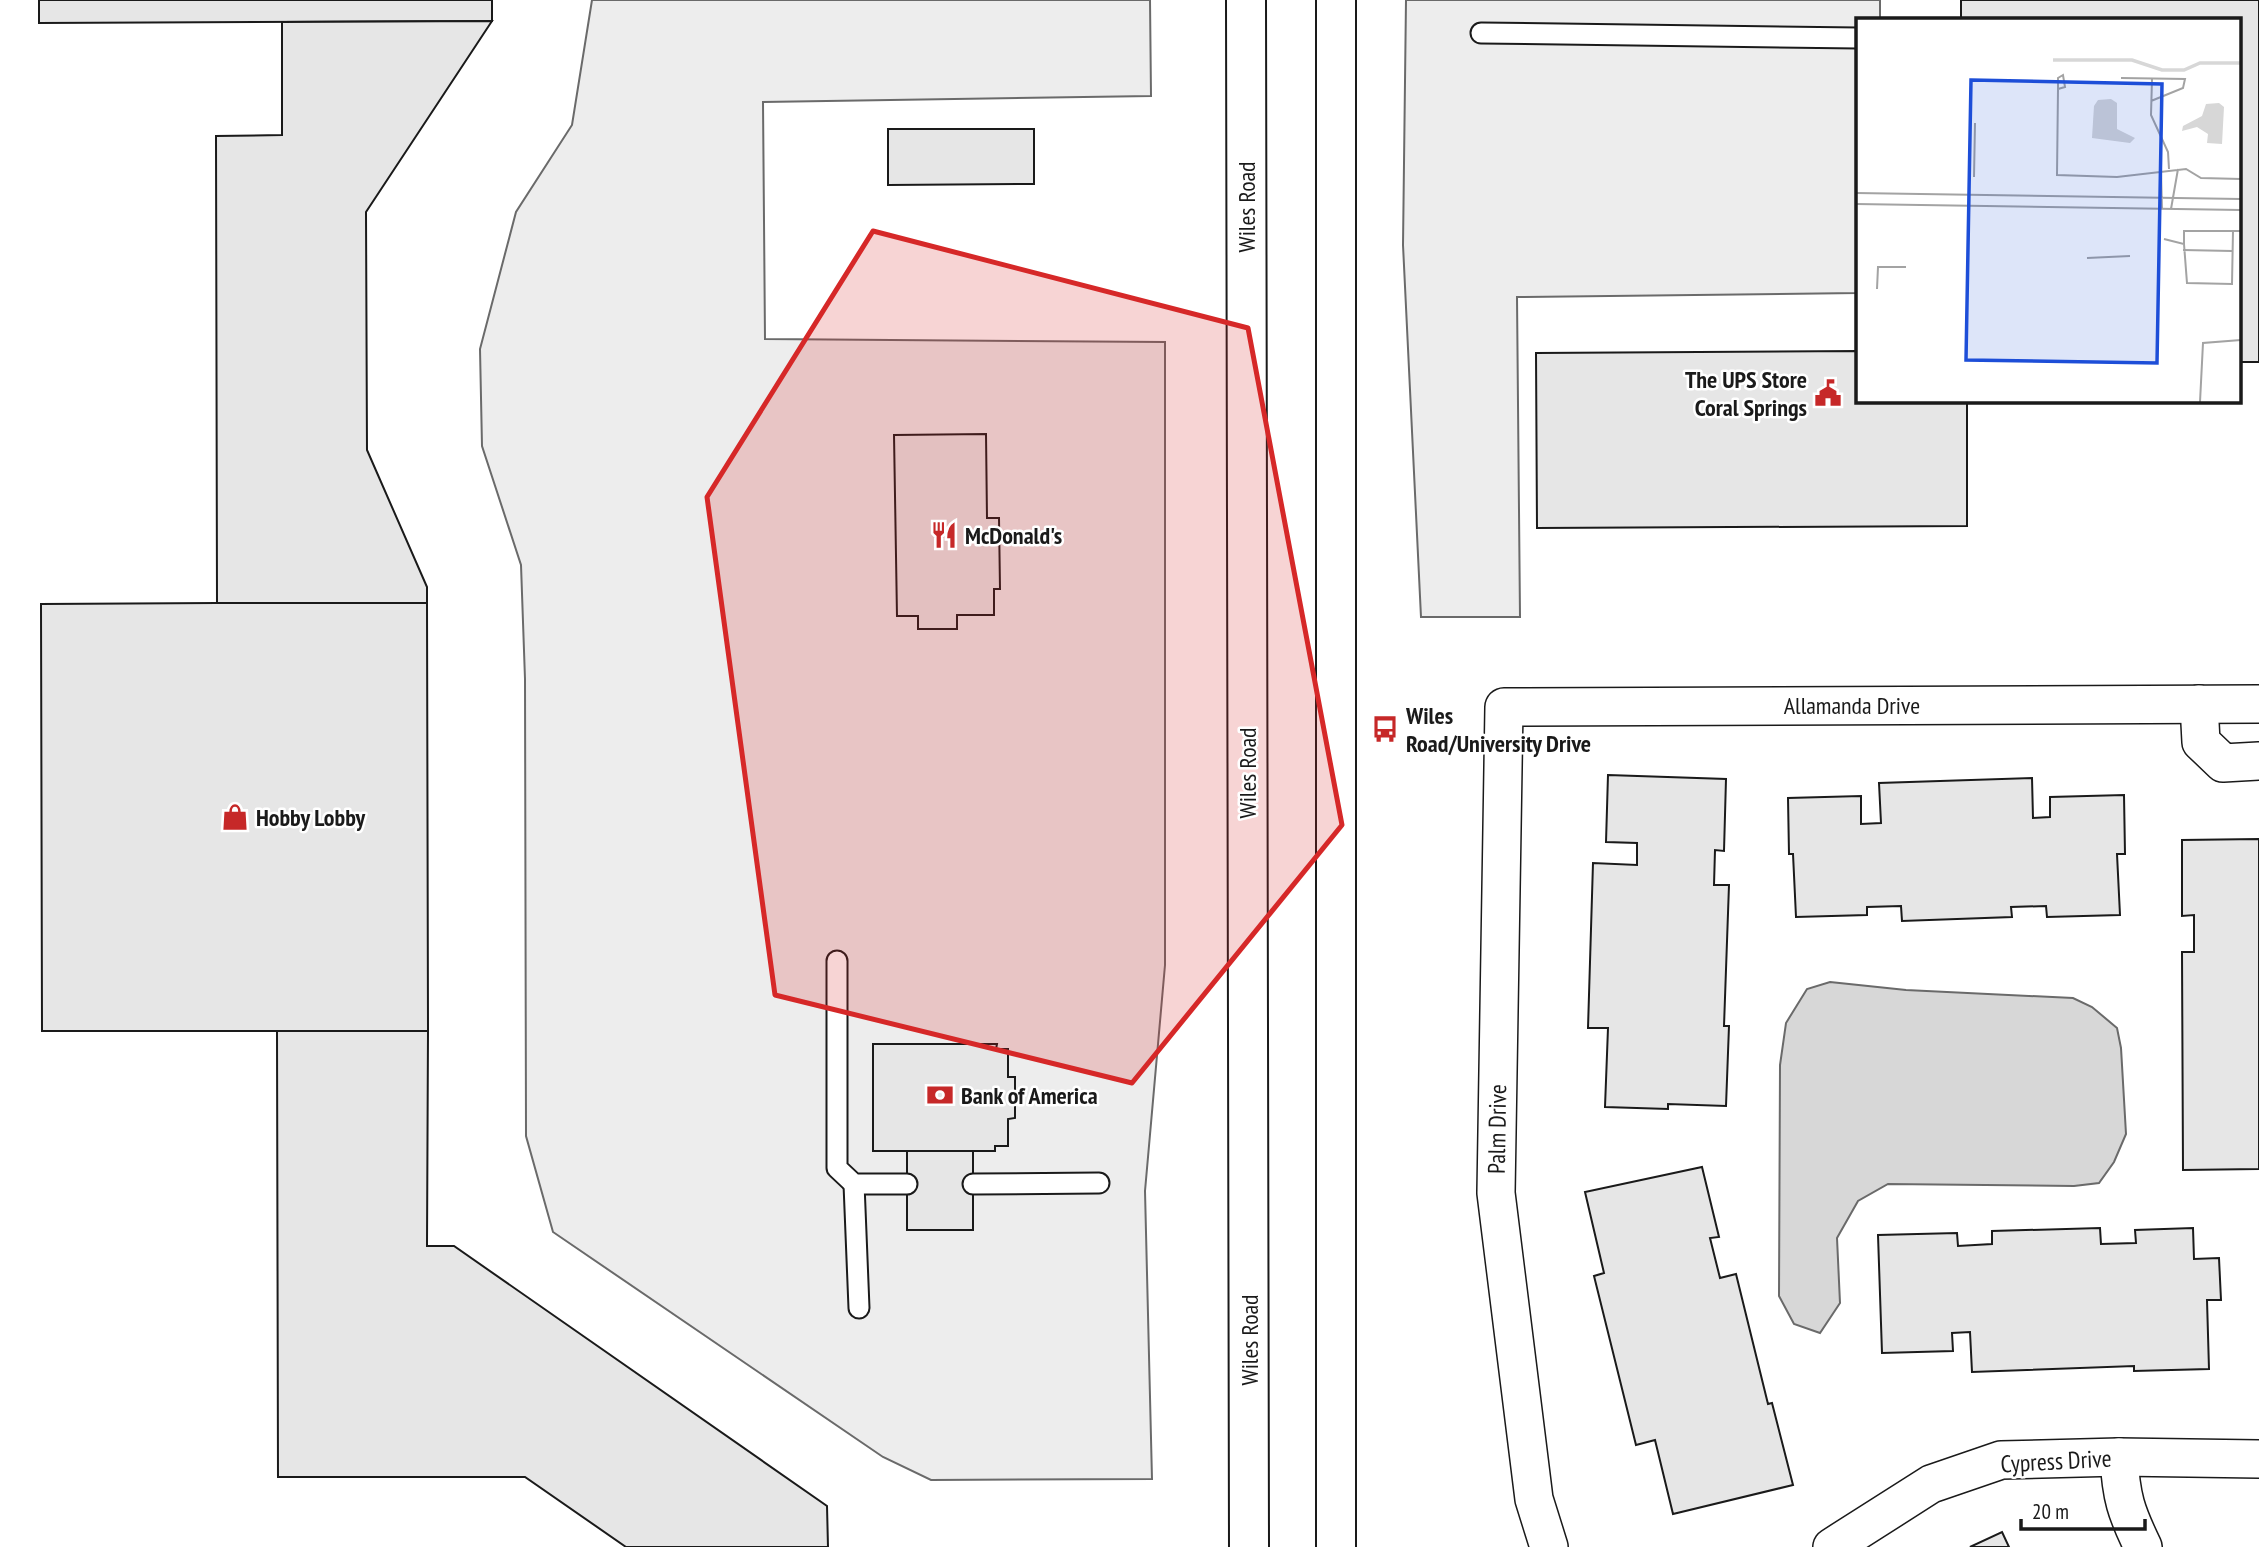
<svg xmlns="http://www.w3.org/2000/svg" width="2259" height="1547" font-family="'PT Sans Narrow',sans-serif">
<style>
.built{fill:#ededed;stroke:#6a6a6a;stroke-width:2}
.water{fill:#d7d7d7;stroke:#6a6a6a;stroke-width:2}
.building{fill:#e6e6e6;stroke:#1a1a1a;stroke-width:2}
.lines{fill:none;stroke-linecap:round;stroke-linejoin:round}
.lane-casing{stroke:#1a1a1a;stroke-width:23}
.street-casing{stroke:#1a1a1a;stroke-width:40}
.secondary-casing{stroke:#1a1a1a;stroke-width:42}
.lane{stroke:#fff;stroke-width:19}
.street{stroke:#fff;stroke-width:37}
.secondary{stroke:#fff;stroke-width:38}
.marked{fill:#d62828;fill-opacity:0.2;stroke:#d62828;stroke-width:5;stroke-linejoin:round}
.labels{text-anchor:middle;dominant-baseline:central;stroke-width:5;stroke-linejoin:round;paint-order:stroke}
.street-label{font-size:24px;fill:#1a1a1a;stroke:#fff}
.poi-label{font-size:24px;font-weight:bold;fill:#1a1a1a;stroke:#fff;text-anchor:start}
.inset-river{fill:none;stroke:#d7d7d7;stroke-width:3.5}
.inset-road{fill:none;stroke:#a3a3a3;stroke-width:2}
.view{fill:#1d4ed8;fill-opacity:0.15;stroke:#1d4ed8;stroke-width:3.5}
.inset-edge{fill:none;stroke:#1a1a1a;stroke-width:3.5}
</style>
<rect width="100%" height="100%" fill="#fff"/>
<g class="built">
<path d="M592 0H1150L1151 96 763 102 765 339 1165 342V965L1145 1191 1152 1479 931 1480 883 1457 553 1232 526 1136 525 679 521 565 482 446 480 349 516 212 572 125Z"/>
<path d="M1406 0H1880V19H1858V293L1517 297 1520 617H1421L1403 245Z"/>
</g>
<path class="water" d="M1830 982 1906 990 2073 998 2092 1007 2117 1028 2121 1048 2126 1134 2114 1162 2099 1183 2074 1186 1888 1184 1858 1201 1837 1238 1840 1303 1820 1333 1794 1324 1779 1296 1780 1065 1786 1023 1807 989Z"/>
<g class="building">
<path d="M39 0H492V21L39 23Z"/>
<path d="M1961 0H2259V362H2240V19H1961Z"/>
<path d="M492 21 366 212 367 450 427 587V603H217L216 136 282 135V22Z"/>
<path d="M888 129H1034V184L888 185Z"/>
<path d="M1858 351V401H1967V526L1537 528 1536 353Z"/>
<path d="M986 434 987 518H999L1000 589H994V615H957V629H918V616H897L894 435Z"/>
<path d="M217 603H427L428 1031H42L41 604Z"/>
<path d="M1608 775 1726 779 1724 851 1715 850 1714 885H1729L1724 1026H1729L1726 1106 1668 1104V1109L1605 1107 1608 1028H1588L1593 863 1637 865V843L1606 842Z"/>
<path d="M2032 778 2033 818 2050 817V797L2124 795 2125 854H2117L2120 915 2047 917 2046 906 2011 907 2012 917 1902 921 1901 906 1867 907V915L1796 917 1793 854H1789L1788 798 1861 796V824L1881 823 1879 783Z"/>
<path d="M2259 839V1169L2183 1170 2182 952H2194V915L2182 916V840Z"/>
<path d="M277 1031H428L427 1246H454L827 1506 828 1547H626L525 1477H278Z"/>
<path d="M873 1044H997L996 1049H1008V1077H1015V1118L1008 1119V1146H995V1151H873Z"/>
<rect x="907" y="1151" width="66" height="79"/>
<path d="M1702 1167 1719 1237 1710 1238 1720 1278 1736 1274 1768 1404 1772 1403 1793 1485 1673 1514 1655 1440 1636 1445 1594 1276 1604 1273 1585 1192Z"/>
<path d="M2100 1228 2101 1244 2136 1243 2135 1230 2193 1228 2194 1259 2219 1258 2221 1300H2207L2209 1369 2134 1371V1366L1972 1372 1970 1332 1952 1333 1953 1351 1882 1353 1878 1235 1957 1233 1958 1246 1992 1244V1231Z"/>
<path d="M2002 1532 2009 1547H1970Z"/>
</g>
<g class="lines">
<defs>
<g id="lane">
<path d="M1481 33 1858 38"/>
<path d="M837 961V1168L854 1184H907"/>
<path d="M854 1184 859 1308"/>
<path d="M973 1184 1099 1183"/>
</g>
<g id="street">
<path d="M2199 704 2201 742 2223 763 2259 761"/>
<path d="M2119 1457C2121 1497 2126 1512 2143 1547"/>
<path d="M1549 1547 1534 1499 1496 1193 1504 707 2259 704"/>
<path d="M1832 1547 1931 1484 2001 1460 2119 1457 2259 1459"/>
</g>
<g id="secondary">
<path d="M1246 0 1249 1547"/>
<path d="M1336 1547V0"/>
</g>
</defs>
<use href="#lane" class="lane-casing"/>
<use href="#street" class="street-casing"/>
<use href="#secondary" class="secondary-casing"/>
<use href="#lane" class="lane"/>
<use href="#street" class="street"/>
<use href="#secondary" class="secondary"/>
</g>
<path class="marked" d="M873 231 1248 328 1342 825 1132 1083 775 995 707 497Z"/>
<defs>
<symbol id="civic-bare" viewBox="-9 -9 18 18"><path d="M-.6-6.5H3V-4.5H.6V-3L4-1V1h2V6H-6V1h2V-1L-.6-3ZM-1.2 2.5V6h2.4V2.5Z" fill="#c62828" stroke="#fff" stroke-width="2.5" paint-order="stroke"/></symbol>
<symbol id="restaurant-bare" viewBox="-9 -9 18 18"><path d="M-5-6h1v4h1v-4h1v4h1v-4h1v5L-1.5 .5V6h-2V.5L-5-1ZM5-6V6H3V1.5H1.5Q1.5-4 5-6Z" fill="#c62828" stroke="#fff" stroke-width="2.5" paint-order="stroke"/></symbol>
<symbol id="bus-bare" viewBox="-9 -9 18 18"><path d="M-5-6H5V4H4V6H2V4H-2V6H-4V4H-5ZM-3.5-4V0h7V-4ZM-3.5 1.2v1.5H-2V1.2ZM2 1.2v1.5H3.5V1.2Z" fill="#c62828" stroke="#fff" stroke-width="2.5" paint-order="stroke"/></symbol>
<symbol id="shop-bare" viewBox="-9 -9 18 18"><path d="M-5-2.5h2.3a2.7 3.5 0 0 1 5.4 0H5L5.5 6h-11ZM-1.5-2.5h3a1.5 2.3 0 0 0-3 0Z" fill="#c62828" stroke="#fff" stroke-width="2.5" paint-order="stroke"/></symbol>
<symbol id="bank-bare" viewBox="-9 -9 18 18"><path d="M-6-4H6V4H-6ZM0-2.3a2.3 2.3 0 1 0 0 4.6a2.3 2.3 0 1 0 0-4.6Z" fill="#c62828" stroke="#fff" stroke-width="2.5" paint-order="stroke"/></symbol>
</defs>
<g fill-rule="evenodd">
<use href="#civic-bare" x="1809" y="374" width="38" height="38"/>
<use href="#restaurant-bare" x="925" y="516" width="38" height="38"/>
<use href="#bus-bare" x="1366" y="710" width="38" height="38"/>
<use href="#shop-bare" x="216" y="798" width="38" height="38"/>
<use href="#bank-bare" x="921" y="1076" width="38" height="38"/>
</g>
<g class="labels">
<g class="street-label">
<text transform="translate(1246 207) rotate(-90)">Wiles Road</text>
<text x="1852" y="705">Allamanda Drive</text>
<text transform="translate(1247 773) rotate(-90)">Wiles Road</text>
<text transform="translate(1497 1129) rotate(-89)">Palm Drive</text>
<text transform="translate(1249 1340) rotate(-90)">Wiles Road</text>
<text transform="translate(2056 1461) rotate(-3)">Cypress Drive</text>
</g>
<g class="poi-label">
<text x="1807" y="379" text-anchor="end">The UPS Store<tspan x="1807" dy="28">Coral Springs</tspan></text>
<text x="965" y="535">McDonald's</text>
<text x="1406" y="715">Wiles<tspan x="1406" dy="28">Road/University Drive</tspan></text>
<text x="256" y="817">Hobby Lobby</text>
<text x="961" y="1095">Bank of America</text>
</g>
</g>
<g transform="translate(1856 18)">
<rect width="385" height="385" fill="#fff"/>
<path d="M255 81 261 85V111L279 120 274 125 236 120 238 88 242 82ZM363 85 368 89 366 126 351 125 352 116 341 109 326 113 327 108 346 98 350 86Z" fill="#d7d7d7"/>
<path class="inset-river" d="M197 42H276L306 52H328L344 45H385"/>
<path class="inset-road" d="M265 60 329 61 327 70 295 83M296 61 295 97 312 134 313 151M202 71 209 69 207 57 202 60V71L201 157 261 159 330 151 345 160 385 161M305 153 306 191M118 159 119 105M0 175 385 181M0 186 385 192M315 191 322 151M308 221 328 226 331 265 376 266 377 213H385M328 226V213H377M327 232 376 233M231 240 274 238M21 271 22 249H50M344 384 347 325 385 322"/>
<path class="view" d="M115 62 306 66 301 345 110 342Z"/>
<rect width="385" height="385" class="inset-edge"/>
</g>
<path d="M2021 1519v10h124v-10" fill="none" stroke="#1a1a1a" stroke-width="3.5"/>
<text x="2032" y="1519" font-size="21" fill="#1a1a1a" stroke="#ffffff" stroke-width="5" paint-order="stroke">20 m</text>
</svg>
